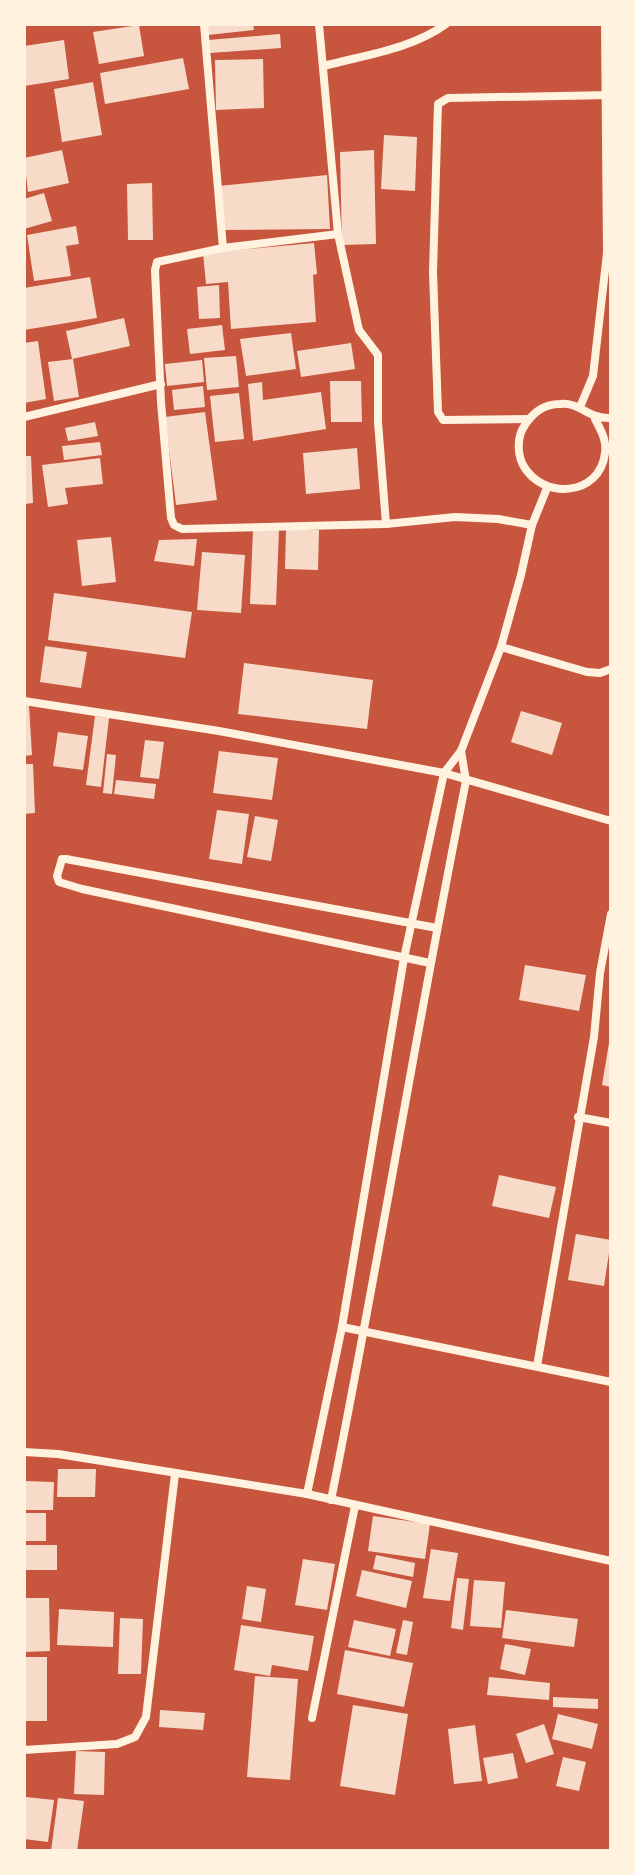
<svg xmlns="http://www.w3.org/2000/svg" width="635" height="1875" font-family="Rubik,sans-serif">
<style>
.building{fill:#f7dbc8}
.lines{fill:none;stroke-linecap:round;stroke-linejoin:round}
.minor{stroke:#fff3e0;stroke-width:8}
</style>
<rect width="100%" height="100%" fill="#c8553d"/>
<g class="building">
<path d="M207 24H253L254 30 208 35Z"/>
<path d="M139 25 144 56 99 64 93 32Z"/>
<path d="M280 34 281 48 210 53 208 40Z"/>
<path d="M64 40 69 79 24 86V46Z"/>
<path d="M183 58 189 89 105 104 100 73Z"/>
<path d="M263 59 264 108 216 110 215 60Z"/>
<path d="M93 82 102 135 62 142 54 89Z"/>
<path d="M384 135 417 137 415 191 381 189Z"/>
<path d="M62 150 69 183 28 192 24 158Z"/>
<path d="M374 150 376 244 342 245 340 152Z"/>
<path d="M327 175 330 229 224 230 219 186Z"/>
<path d="M152 183 153 240H128L127 184Z"/>
<path d="M44 193 52 221 24 229V199Z"/>
<path d="M76 226 79 244 66 246 71 276 34 281 27 235Z"/>
<path d="M314 243 317 274 313 275 316 322 231 329 228 282 206 284 203 253Z"/>
<path d="M90 277 97 318 24 330V288Z"/>
<path d="M219 285 220 318 199 319 197 287Z"/>
<path d="M124 318 130 346 72 359 66 331Z"/>
<path d="M222 325 225 350 190 354 187 329Z"/>
<path d="M291 333 296 369 246 376 240 339Z"/>
<path d="M38 341 46 399 24 403V343Z"/>
<path d="M351 343 355 369 301 377 297 351Z"/>
<path d="M236 356 239 387 207 390 204 358Z"/>
<path d="M73 359 79 397 54 401 48 362Z"/>
<path d="M202 360 204 382 167 386 165 364Z"/>
<path d="M330 381H361L362 422H331Z"/>
<path d="M262 382 263 400 321 392 326 429 253 441 248 384Z"/>
<path d="M203 386 205 407 174 410 172 390Z"/>
<path d="M239 393 244 439 215 442 210 396Z"/>
<path d="M205 412 217 500 176 505 165 417Z"/>
<path d="M95 422 98 436 68 441 65 428Z"/>
<path d="M100 442 102 455 64 460 62 446Z"/>
<path d="M357 448 360 489 306 494 303 453Z"/>
<path d="M24 456H31L33 503 24 504Z"/>
<path d="M100 458 103 484 65 488 68 504 48 507 42 465Z"/>
<path d="M253 529 279 530 276 605 250 604Z"/>
<path d="M286 530H319L318 570 285 569Z"/>
<path d="M111 537 116 582 82 586 77 540Z"/>
<path d="M197 539 194 566 154 561 159 540Z"/>
<path d="M202 552 245 555 241 613 197 610Z"/>
<path d="M54 593 192 612 185 658 48 640Z"/>
<path d="M45 646 87 652 81 688 40 682Z"/>
<path d="M244 663 373 680 367 729 238 714Z"/>
<path d="M29 705 32 755 24 756V706Z"/>
<path d="M521 711 562 723 552 755 511 742Z"/>
<path d="M95 716 109 718 101 787 86 785Z"/>
<path d="M58 732 88 736 83 770 53 766Z"/>
<path d="M145 740 164 742 159 779 140 777Z"/>
<path d="M219 751 278 758 272 800 213 793Z"/>
<path d="M107 754 116 755 112 794 103 793Z"/>
<path d="M24 764H33L35 813 24 814Z"/>
<path d="M116 780 156 784 154 799 114 794Z"/>
<path d="M217 810 249 814 242 864 209 859Z"/>
<path d="M255 816 278 820 271 861 247 857Z"/>
<path d="M525 965 586 975 579 1011 519 1000Z"/>
<path d="M609 1043H611V1087L602 1085Z"/>
<path d="M499 1175 556 1187 549 1218 492 1206Z"/>
<path d="M576 1234 611 1240 604 1286 568 1280Z"/>
<path d="M58 1469H96L95 1497H57Z"/>
<path d="M24 1481 54 1482 53 1510H24Z"/>
<rect x="24" y="1513" width="22" height="28"/>
<path d="M373 1516 430 1524 425 1559 368 1551Z"/>
<rect x="24" y="1545" width="33" height="25"/>
<path d="M431 1549 458 1553 450 1601 423 1598Z"/>
<path d="M376 1555 415 1563 413 1577 373 1569Z"/>
<path d="M303 1559 335 1564 327 1610 295 1605Z"/>
<path d="M362 1570 412 1581 406 1608 356 1596Z"/>
<path d="M457 1578 469 1579 463 1630 451 1628Z"/>
<path d="M474 1580 505 1582 501 1628 470 1626Z"/>
<path d="M247 1586 266 1589 261 1622 242 1619Z"/>
<path d="M24 1598H49L50 1651 24 1652Z"/>
<path d="M59 1609 114 1612 113 1647 57 1645Z"/>
<path d="M506 1610 578 1619 574 1647 502 1638Z"/>
<path d="M120 1618 143 1619 141 1674H118Z"/>
<path d="M354 1620 396 1629 390 1656 348 1647Z"/>
<path d="M403 1620 413 1622 407 1655 396 1653Z"/>
<path d="M241 1625 314 1636 308 1671 272 1665 270 1676 234 1670Z"/>
<path d="M505 1644 531 1649 525 1675 500 1669Z"/>
<path d="M345 1650 413 1663 404 1707 337 1694Z"/>
<rect x="24" y="1657" width="23" height="64"/>
<path d="M255 1676 298 1679 290 1780 247 1777Z"/>
<path d="M489 1677 550 1683 549 1700 487 1695Z"/>
<path d="M553 1697 598 1699V1709L553 1707Z"/>
<path d="M353 1705 408 1714 395 1795 340 1786Z"/>
<path d="M160 1710 205 1713 203 1730 159 1727Z"/>
<path d="M558 1714 598 1724 592 1749 552 1739Z"/>
<path d="M544 1724 554 1754 526 1763 516 1734Z"/>
<path d="M475 1725 482 1781 454 1784 448 1729Z"/>
<path d="M76 1751 105 1752 104 1795 74 1794Z"/>
<path d="M513 1753 518 1778 488 1784 483 1758Z"/>
<path d="M563 1757 586 1762 579 1791 556 1786Z"/>
<path d="M26 1797 54 1800 48 1842 24 1839Z"/>
<path d="M58 1798 84 1801 77 1851H51Z"/>
</g>
<g class="lines">
<g class="minor">
<path d="M204 24 223 248"/>
<path d="M319 24 338 234 359 330 378 355V422L386 524"/>
<path d="M324 66C364 55 412 49 446 24"/>
<path d="M338 234 223 248 157 262 155 270 161 402 171 518 174 525 182 529 386 524 455 517 498 519 532 525"/>
<path d="M580 407 593 376 607 253 605 24"/>
<path d="M24 417 161 384"/>
<path d="M528 419 443 420 438 412 433 272 438 104 448 98 611 95"/>
<path d="M595 419C601 430 607 441 605 453 600 497 542 500 523 465 518 455 517 441 522 430 530 415 542 404 560 404 581 402 587 419 611 418"/>
<path d="M501 647 587 672 600 673 611 669"/>
<path d="M24 701 219 731 444 773 611 821"/>
<path d="M430 963 82 889 59 882 57 876 62 859H66L437 928"/>
<path d="M578 1117 611 1123"/>
<path d="M342 1327 611 1382"/>
<path d="M537 1366 594 1037 600 973 611 914"/>
<path d="M24 1452 58 1454 307 1494 611 1561"/>
<path d="M307 1494 342 1327 404 958 444 773 461 751 501 647 521 575 532 525 547 488"/>
<path d="M331 1500C379 1261 418 1020 466 781L461 751"/>
<path d="M312 1718 355 1506"/>
<path d="M24 1750 117 1744 135 1737 146 1717 175 1474"/>
</g>
</g>
<rect width="635" height="1875" fill="none" stroke="#fff3e0" stroke-width="52"/>
</svg>
